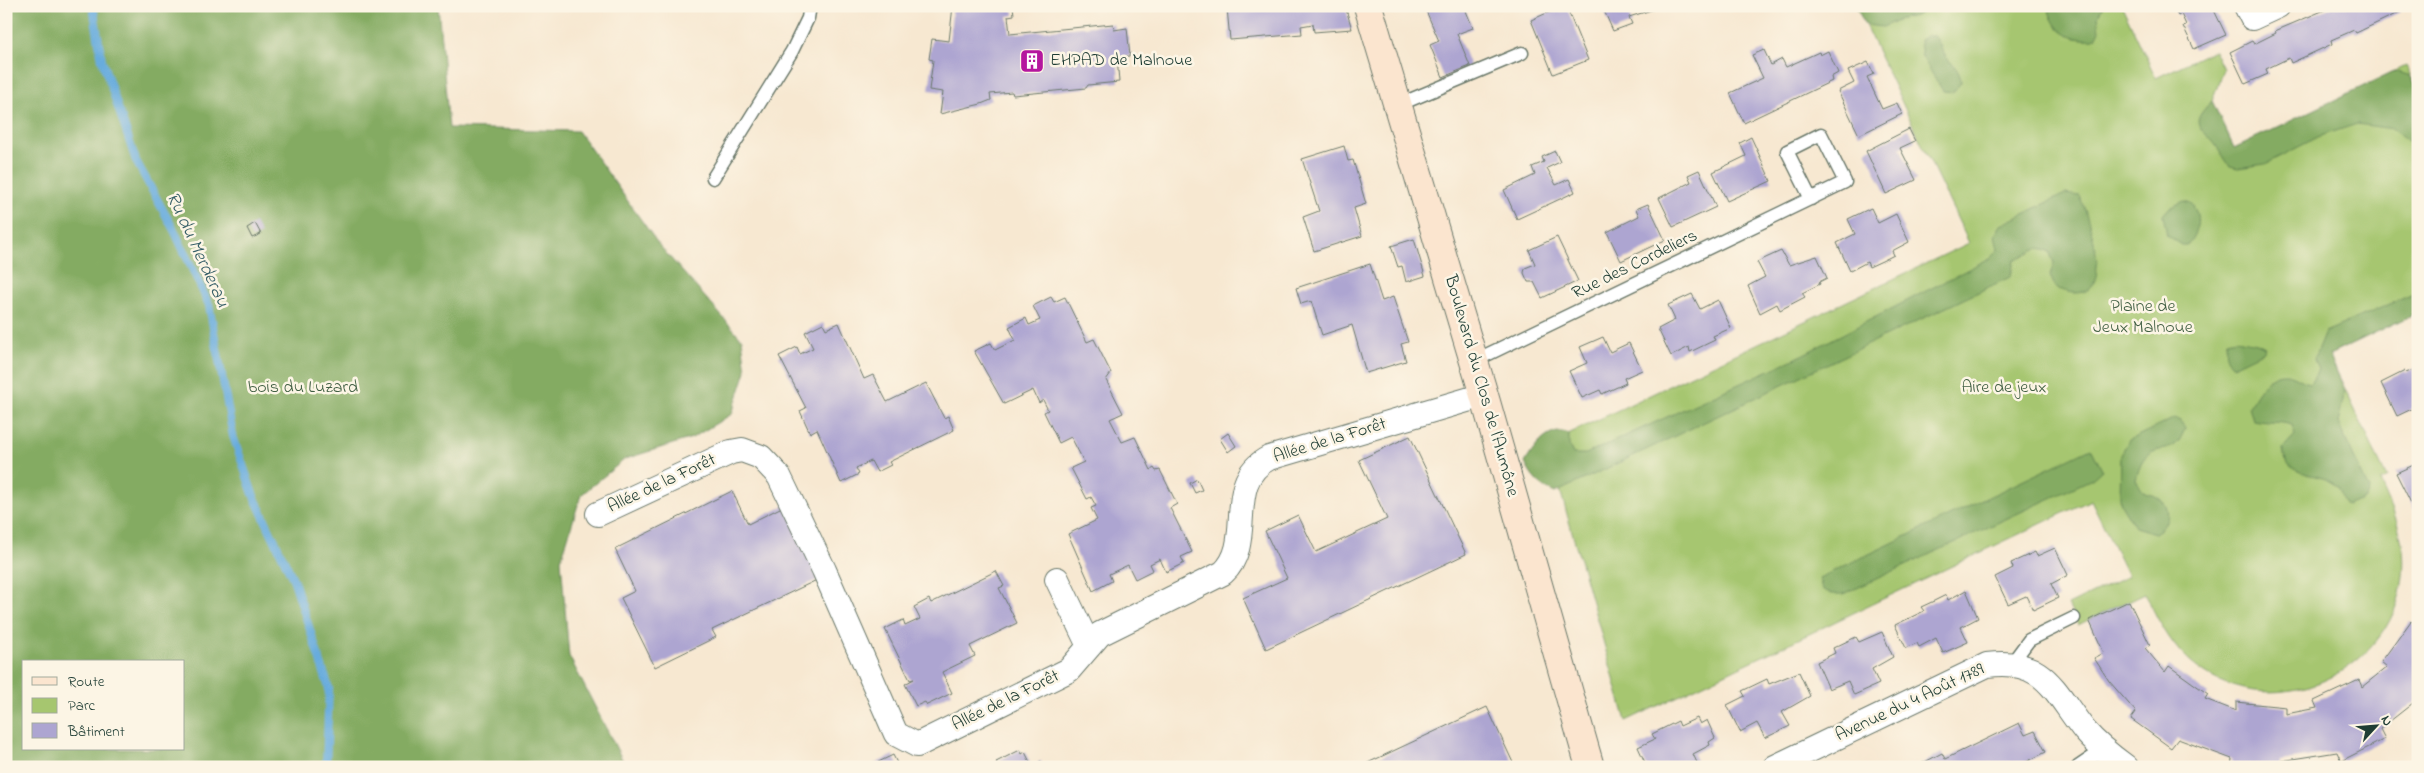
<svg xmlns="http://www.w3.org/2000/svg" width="2424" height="773" font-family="'Indie Flower',sans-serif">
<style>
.green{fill:#a6c66f;stroke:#628252}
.forest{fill:#84ab62;stroke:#52744b;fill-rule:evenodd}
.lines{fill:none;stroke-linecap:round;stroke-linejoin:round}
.stream{stroke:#67acdd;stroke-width:8}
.building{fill:#ada5d1}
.lane-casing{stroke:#6b796b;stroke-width:15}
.street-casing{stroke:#6b796b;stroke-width:26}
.secondary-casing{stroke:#6b796b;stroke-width:30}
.lane{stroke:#fff;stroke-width:12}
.street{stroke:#fff;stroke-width:24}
.secondary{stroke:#fbe5cf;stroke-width:28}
.labels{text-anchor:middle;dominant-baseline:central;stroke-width:5;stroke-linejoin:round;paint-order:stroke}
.poi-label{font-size:18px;fill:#1f3d34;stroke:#fcf5e5;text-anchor:start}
.street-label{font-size:18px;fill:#1f3d34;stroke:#fcf5e5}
.park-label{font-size:18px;fill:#415f43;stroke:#fcf5e5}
.water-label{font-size:19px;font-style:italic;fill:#355e67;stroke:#fcf5e5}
</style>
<rect width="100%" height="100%" fill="#fcf5e5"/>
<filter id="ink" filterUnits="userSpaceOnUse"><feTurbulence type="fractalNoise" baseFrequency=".02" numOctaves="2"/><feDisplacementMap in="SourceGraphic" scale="10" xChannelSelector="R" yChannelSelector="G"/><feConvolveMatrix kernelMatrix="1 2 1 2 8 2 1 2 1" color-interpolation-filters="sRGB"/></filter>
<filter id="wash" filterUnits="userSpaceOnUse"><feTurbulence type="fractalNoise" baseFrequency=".0096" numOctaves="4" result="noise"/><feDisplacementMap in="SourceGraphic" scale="20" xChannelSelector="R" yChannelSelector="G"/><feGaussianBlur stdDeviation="1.12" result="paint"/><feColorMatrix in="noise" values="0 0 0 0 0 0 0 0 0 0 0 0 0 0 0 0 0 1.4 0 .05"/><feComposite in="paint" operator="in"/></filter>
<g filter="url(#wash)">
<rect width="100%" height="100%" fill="#f7e8d1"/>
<path class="green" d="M1856 6H2122L2156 78 2214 50 2223 69 2212 101 2234 148 2406 66 2418 90V312L2329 355 2387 478 2380 482C2394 512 2407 541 2403 576 2393 677 2264 730 2188 660 2168 641 2157 618 2145 593L2078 625 2068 605 2128 576 2091 500 1626 721 1547 444 1969 243Z"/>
<g class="forest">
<path d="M6 6H438L449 128 578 131 659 245 742 339 746 371 732 414 692 438 625 459 581 495 561 560 569 656 626 767H6ZM24 662H184V749H24Z"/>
<path d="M1856 6H1934L1915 16 1897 20 1883 27 1865 25Z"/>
<path d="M2048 6H2103L2098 16 2100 31 2094 39C2069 41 2053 31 2048 6Z"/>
<path d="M1927 36H1934C1940 42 1940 48 1944 54 1952 65 1960 69 1961 82L1954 92 1943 91 1922 57 1920 40Z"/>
<path d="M2398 72 2411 76 2418 90V149L2393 129 2357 124 2318 137 2265 164 2238 168 2230 166C2224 159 2220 150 2214 143 2197 124 2190 123 2212 101L2234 148 2391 73Z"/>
<path d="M2065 194 2080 196C2087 216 2117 294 2075 293 2069 293 2062 290 2056 288L2050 276 2054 263 2049 251 2037 249 2014 261 2010 277 1555 493C1539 486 1532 478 1525 463 1534 447 1550 425 1569 434V445L1573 454H1586L1798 357 1990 258 1998 250 1995 235 2001 225Z"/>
<path d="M2184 201 2191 203C2202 217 2198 230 2188 245H2182L2167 235 2163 215 2169 208Z"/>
<path d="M2418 292V312L2329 355 2345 390 2338 423 2369 490 2366 498 2347 506C2340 500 2342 491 2336 486 2320 470 2284 480 2283 448L2295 435 2292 425C2280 421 2266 423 2253 420L2249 406C2257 391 2270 369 2291 375 2298 377 2302 382 2310 383L2318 370 2314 359 2325 332Z"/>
<path d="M2236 339 2257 343 2265 347 2262 352 2233 366C2225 358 2224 352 2227 341Z"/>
<path d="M2175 418 2181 421 2185 428C2182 436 2179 444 2171 447 2168 449 2163 449 2159 450 2144 453 2139 466 2136 480 2139 484 2142 491 2145 493 2149 495 2154 495 2157 497 2173 507 2170 525 2155 533L2135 527 2121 504 2120 497 2121 454 2129 440Z"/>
<path d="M2091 448 2102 470 2092 479 1844 594H1832L1822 589 1819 578Z"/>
</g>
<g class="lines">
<path class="stream" d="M93 6 102 60 136 161 175 232 209 305 233 436 253 494 294 581 329 688 326 767"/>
</g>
<g id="blocks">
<g class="building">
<path d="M953 6H1013L1014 15 1008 16 1010 34 1113 24 1114 30 1127 28 1130 56 1117 57 1119 82 1088 85 1086 88 1013 95 1012 92 990 94 991 100 981 104 940 114 943 92 929 90 933 60 929 59 932 39 949 41Z"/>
<path d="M1249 6H1345L1352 29 1314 32 1313 24 1301 26 1302 34 1230 40 1227 8Z"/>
<path d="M1424 6H1464L1473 28 1457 34 1470 66 1443 77 1430 45 1439 41Z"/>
<path d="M1563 6H1566L1588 60 1553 74 1531 20Z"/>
<path d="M1602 6H1661V7L1629 17 1632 24 1613 31Z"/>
<path d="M2173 6H2212L2226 35 2194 49 2183 26 2186 25 2181 14 2178 16Z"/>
<path d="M2334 6H2404L2398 9 2400 12 2356 33 2354 30 2345 34 2331 40 2332 44 2291 63 2289 58 2266 69 2268 74 2245 84 2230 52 2252 41 2254 44 2276 33 2275 31Z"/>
<path d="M1764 50 1771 65 1782 59 1786 67 1819 52 1820 55 1828 51 1838 73 1831 77 1832 81 1744 123 1730 93 1763 78 1752 55Z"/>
<path d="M1868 62 1874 74 1867 77 1882 109 1897 103 1902 114 1859 135 1838 91 1854 83 1848 71Z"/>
<path d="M1909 129 1915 141 1900 148 1916 180 1886 194 1866 151Z"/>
<path d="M1751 137 1771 181 1727 201 1713 172 1746 156 1740 143Z"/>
<path d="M1344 146 1348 161 1353 160 1366 204 1354 208 1362 236 1314 251 1303 217 1319 211 1302 159Z"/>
<path d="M1555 151 1560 162 1547 168 1556 185 1569 179 1575 192 1517 219 1504 190 1535 175 1532 167 1544 162 1542 157Z"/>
<path d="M1699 170 1716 207 1673 227 1659 198 1691 182 1688 175Z"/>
<path d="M1648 204 1665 240 1621 261 1607 232 1639 216 1636 209Z"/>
<path d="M1871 208 1878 223 1896 214 1909 242 1892 251 1894 255 1882 261 1869 267 1867 262 1850 271 1837 243 1855 234 1848 219Z"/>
<path d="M255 223 261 234 252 238 247 228Z"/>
<path d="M1557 237 1578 281 1542 298 1534 282H1528L1524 273 1525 268 1535 264 1529 250Z"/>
<path d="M1414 239 1425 276 1406 282 1402 266 1398 267 1391 246Z"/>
<path d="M1781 251 1789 265 1817 256 1827 278 1819 282 1820 284 1802 293 1805 297 1780 310 1777 304 1760 313 1748 286 1765 277 1757 262Z"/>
<path d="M1370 264 1382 301 1393 297 1408 342 1401 344 1406 361 1366 373 1352 325 1322 335 1311 301 1301 304 1296 288Z"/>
<path d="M1692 294 1700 309 1718 300 1731 328 1713 336 1715 340 1690 352 1689 347 1671 356 1658 329 1675 320 1668 305Z"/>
<path d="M1051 297 1054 302 1065 297 1087 342 1094 339 1111 373 1106 380 1123 413 1110 419 1122 442 1135 437 1151 470 1154 468 1156 471 1160 470 1177 504 1170 508 1192 552 1181 557 1184 563 1166 572 1160 559 1150 564 1153 570 1135 579 1128 565 1109 574 1112 581 1093 591 1068 534 1097 520 1091 508 1096 506 1091 497 1087 499 1071 468 1084 462 1071 437 1059 443 1044 412 1048 410 1043 400 1039 403 1033 390 1004 404 974 351 991 343 995 350 1015 340 1009 327 1026 318 1029 325 1040 320 1033 306Z"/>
<path d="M823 323 826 329 839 323 864 379 873 375 887 402 926 383 944 418 948 416 954 430 889 462 891 465 877 472 871 461 856 468 859 474 841 483 817 429 810 433 800 411 806 408 779 356 797 347 800 354 813 348 805 332Z"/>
<path d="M1603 337 1610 352 1629 343 1642 370 1624 378 1626 383 1602 394 1600 390 1582 398 1569 371 1587 363 1580 347Z"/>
<path d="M2418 368V406L2397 416 2381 383 2405 371 2406 373Z"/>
<path d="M1228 433 1236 446 1228 452 1220 439Z"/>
<path d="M1410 436 1466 554 1266 649 1243 598 1287 578 1265 531 1298 515 1316 552 1387 519 1359 460Z"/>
<path d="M2418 463V517L2396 473Z"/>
<path d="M1197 479 1202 490 1195 493 1190 483Z"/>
<path d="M732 491 748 524 786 505 821 578 712 630 716 637 655 667 621 598 635 591 615 549Z"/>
<path d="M2055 548 2068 575 2051 584 2058 598 2033 610 2026 596 2008 604 1995 577 2013 568 2011 563 2035 552 2037 556Z"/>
<path d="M996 571 1004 586 999 588 1017 623 970 646 975 656 942 672 952 693 927 705 925 702 916 706 905 684 914 679 910 680 885 629 903 620 905 626 920 619 914 607 929 599 931 603Z"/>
<path d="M1966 590 1978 618 1961 627 1968 642 1943 653 1936 638 1919 647 1917 643 1906 648 1895 625 1924 611 1921 607 1934 601 1946 595 1948 600Z"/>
<path d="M2129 601 2150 645 2145 648 2165 672 2169 666 2208 694 2205 699 2236 711V702L2286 707V714L2317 708 2314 701 2359 680 2362 687 2387 667 2381 662 2411 621 2416 625 2418 621V699L2380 729 2385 739 2341 761 2337 752 2281 761 2280 767H2231L2232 759 2178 739 2171 748 2131 719 2136 712 2109 681 2094 658 2104 653 2089 620Z"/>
<path d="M1882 632 1893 657 1872 669 1879 684 1854 695 1848 681 1829 689 1817 662 1835 653 1833 648 1856 637 1859 642Z"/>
<path d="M1799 672 1810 696 1782 712 1790 726 1765 738 1757 723 1740 732 1727 705 1745 696 1742 691 1767 679 1769 684Z"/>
<path d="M1487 707 1515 767H1359Z"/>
<path d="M1697 718 1700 724 1707 720 1715 738 1709 742 1710 745 1693 754 1699 767H1647L1638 747 1655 739 1652 734 1678 721 1680 726Z"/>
<path d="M2019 723 2025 735 2035 731 2046 752 2016 767H2013L2011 762 2001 767H1922L1921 764 1942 753 1945 759Z"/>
<path d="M1020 750 1022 754 1025 752 1032 766 1041 761 1043 767H993L997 764 996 762Z"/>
<path d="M893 755 899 767H868Z"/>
</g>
</g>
</g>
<g filter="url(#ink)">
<use href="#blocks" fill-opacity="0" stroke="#6b796b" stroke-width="1"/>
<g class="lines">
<defs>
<g id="lane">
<path d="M1398 105 1522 53"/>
<path d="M713 178 792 51 808 18 810 6"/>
<path d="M1474 361 1845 182 1821 134 1787 151 1811 199"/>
<path d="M2012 663 2029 640 2074 618"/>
<path d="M2078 767 2103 750"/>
</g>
<g id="street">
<path d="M2246 6 2252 18 2278 6"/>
<path d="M598 514 731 452 742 450 761 457 779 476 824 570 896 734 917 745 1069 670 1100 634 1223 573C1257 542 1222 482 1269 458L1484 395"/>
<path d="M1057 579 1089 646"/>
<path d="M1775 767 1987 665C2045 657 2054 692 2085 731 2097 745 2111 756 2126 767"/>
</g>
<path id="secondary" d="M1368 6 1484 395 1590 767"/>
</defs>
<use href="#lane" class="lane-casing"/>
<use href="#street" class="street-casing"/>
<use href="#secondary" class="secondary-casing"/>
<use href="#lane" class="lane"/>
<use href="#street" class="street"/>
<use href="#secondary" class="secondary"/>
</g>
</g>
<defs>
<symbol id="building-square" viewBox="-11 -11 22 22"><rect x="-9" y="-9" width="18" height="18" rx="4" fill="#b5179e" stroke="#fcf5e5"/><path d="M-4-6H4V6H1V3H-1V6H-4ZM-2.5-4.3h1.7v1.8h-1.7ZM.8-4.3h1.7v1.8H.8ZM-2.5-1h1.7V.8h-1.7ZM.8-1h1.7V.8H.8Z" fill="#fff"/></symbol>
</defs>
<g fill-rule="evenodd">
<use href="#building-square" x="1018" y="47" width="28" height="28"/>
</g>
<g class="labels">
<g class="poi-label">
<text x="1050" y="61">EHPAD de Malnoue</text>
</g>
<g class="street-label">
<text transform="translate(1635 265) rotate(-26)">Rue des Cordeliers</text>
<text transform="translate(1481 386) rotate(74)">Boulevard du Clos de l'Aumône</text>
<text transform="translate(1330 441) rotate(-17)">Allée de la Forêt</text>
<text transform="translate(662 484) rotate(-25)">Allée de la Forêt</text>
<text transform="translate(1006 701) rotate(-26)">Allée de la Forêt</text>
<text transform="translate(1910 703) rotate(-25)">Avenue du 4 Août 1789</text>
</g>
<g class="park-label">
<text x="2143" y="307">Plaine de<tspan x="2143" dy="21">Jeux Malnoue</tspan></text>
<text x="303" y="388">bois du Luzard</text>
<text x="2004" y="388">Aire de jeux</text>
</g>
<g class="water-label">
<text transform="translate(197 250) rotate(65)">Ru du Merderau</text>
</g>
</g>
<rect width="2424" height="773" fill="none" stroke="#fcf5e5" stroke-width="25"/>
<rect x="22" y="660" width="162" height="90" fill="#fcf5e5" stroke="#a4ab9e"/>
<rect x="32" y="677" width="25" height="8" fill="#fbe5cf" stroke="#a4ab9e"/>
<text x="68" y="686" font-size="15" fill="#1f3d34">Route</text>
<rect x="32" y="698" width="25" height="15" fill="#a6c66f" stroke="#a4ab9e"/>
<text x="68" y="710" font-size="15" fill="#1f3d34">Parc</text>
<rect x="32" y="723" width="25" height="15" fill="#ada5d1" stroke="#a4ab9e"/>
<text x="68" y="736" font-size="15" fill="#1f3d34">Bâtiment</text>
<g transform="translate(2376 726) rotate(64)" stroke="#fcf5e5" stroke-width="4" paint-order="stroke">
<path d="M0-4L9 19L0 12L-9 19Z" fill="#1f3d34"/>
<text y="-8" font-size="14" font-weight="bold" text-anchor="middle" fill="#1f3d34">N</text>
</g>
</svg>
